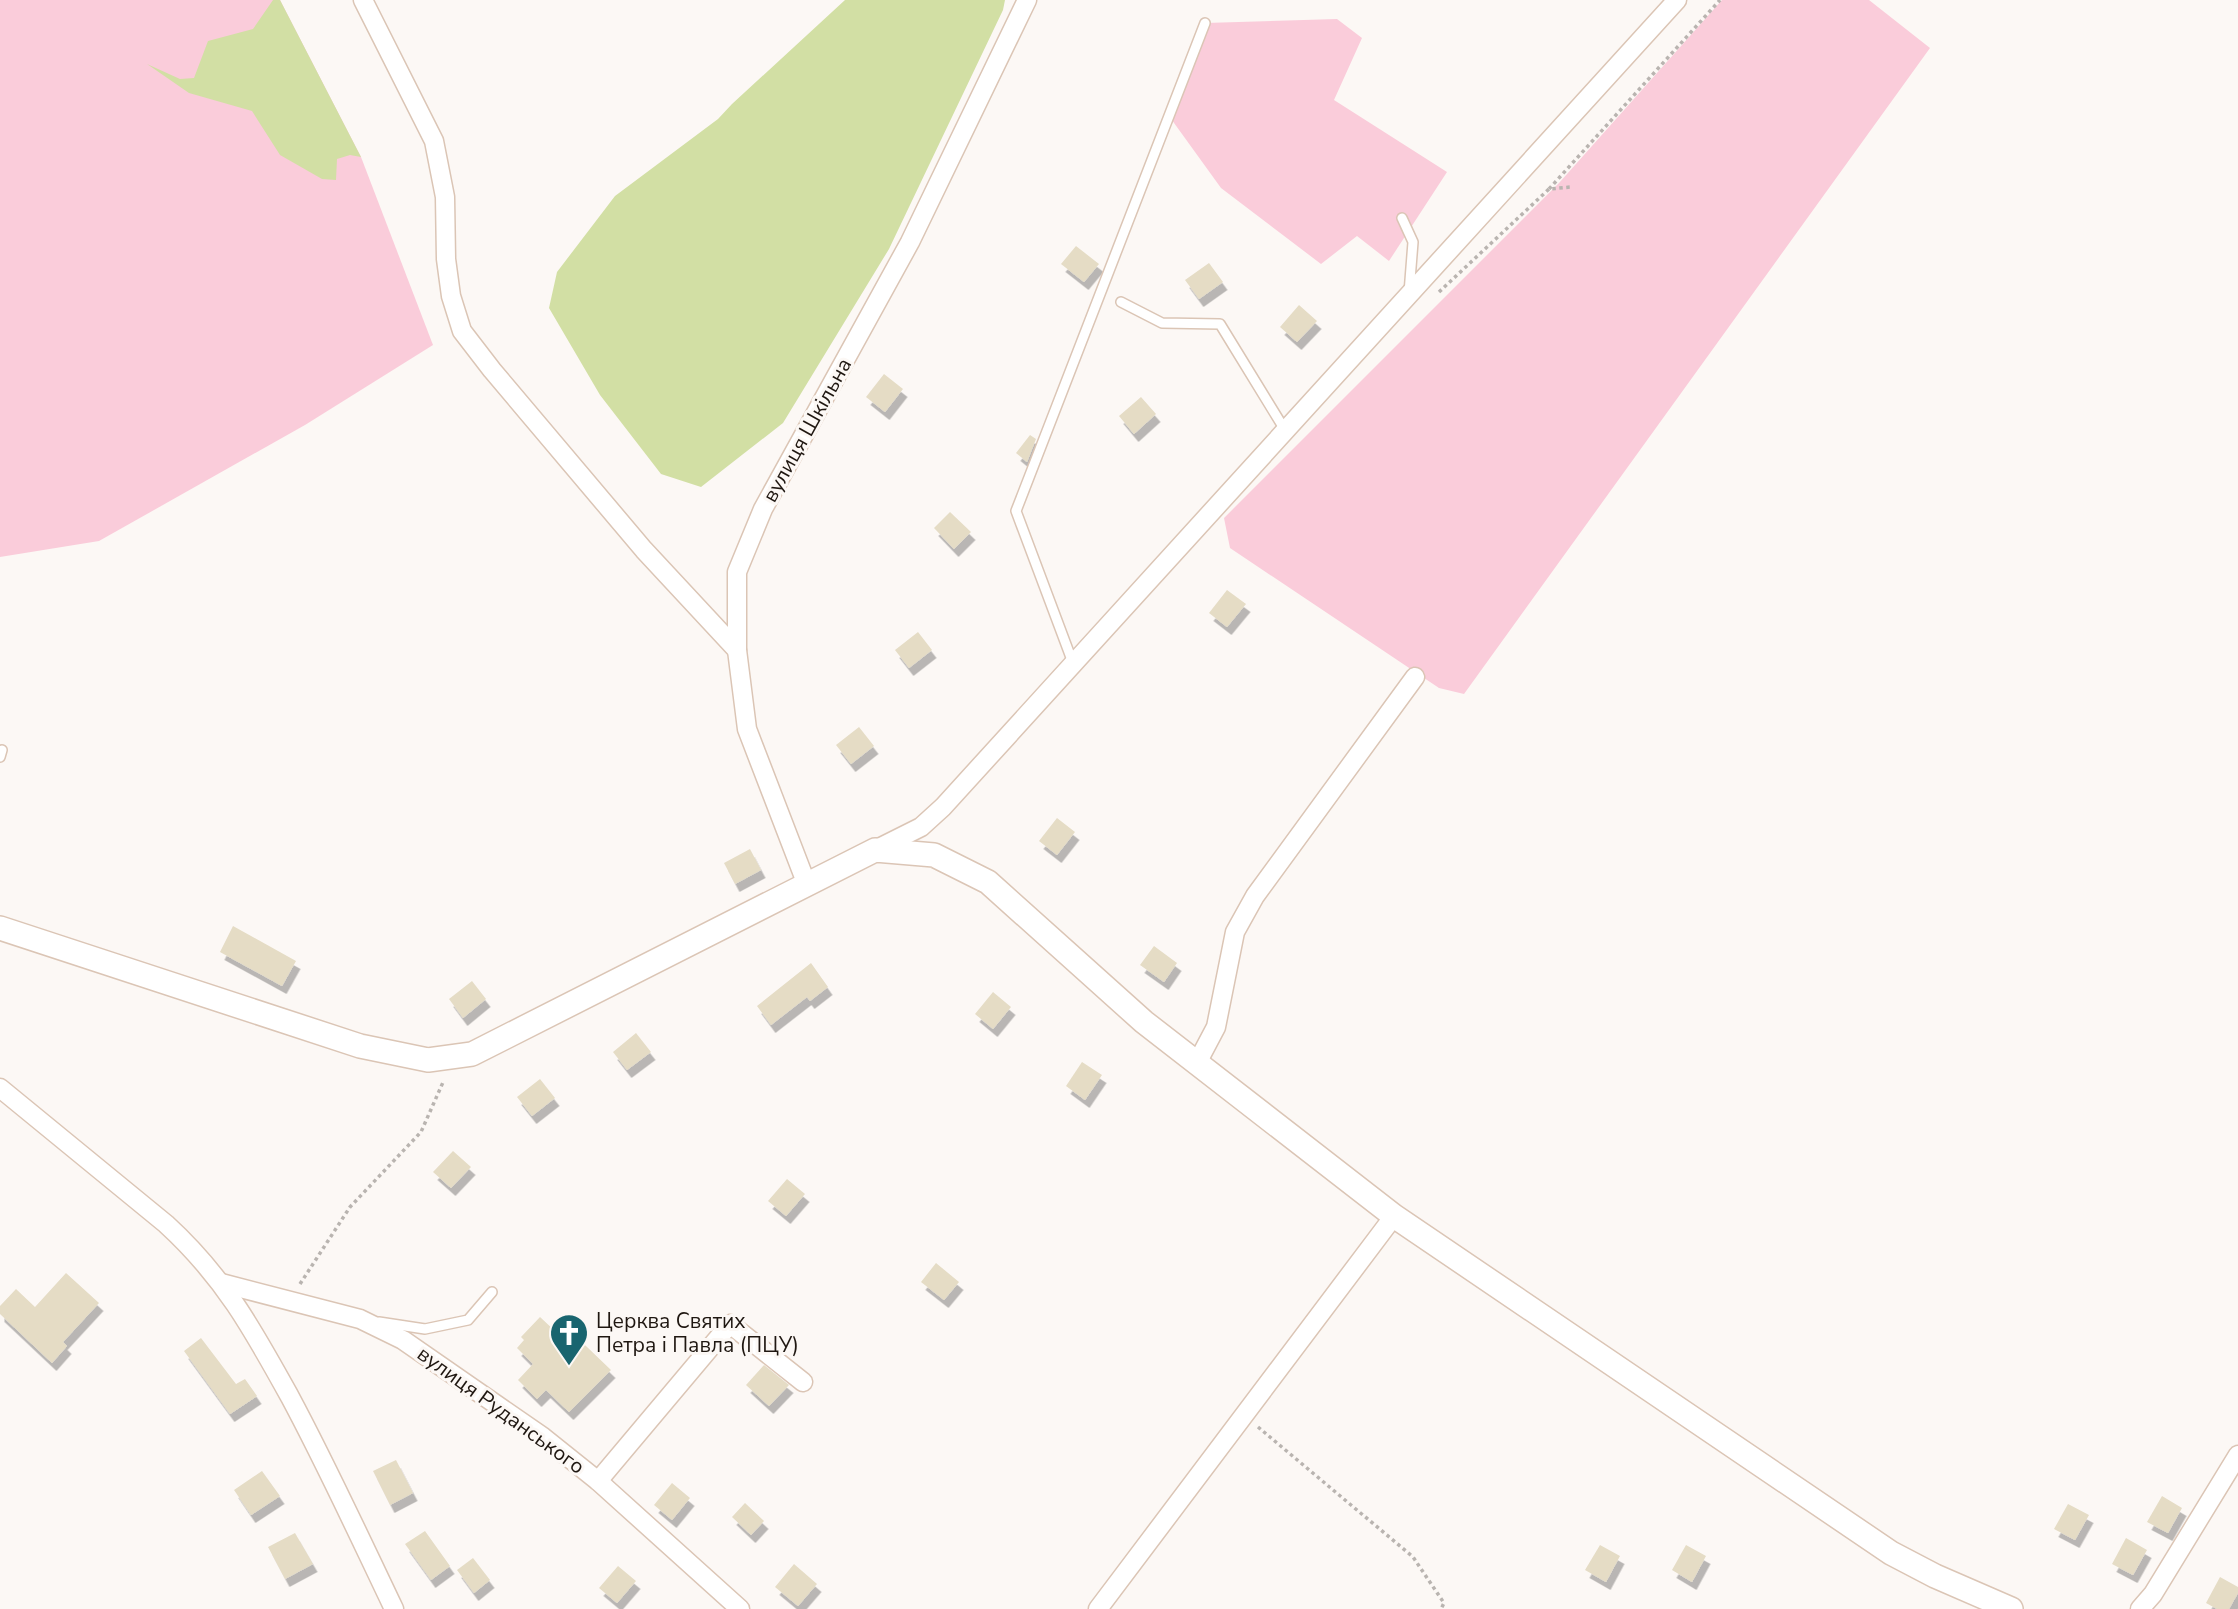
<svg xmlns="http://www.w3.org/2000/svg" width="2238" height="1609" font-family="'Nunito Sans',sans-serif">
<style>
.green{fill:#faccda}
.water{fill:#d2dfa4}
.building{fill:#e5dcc5;filter:url(#shadow)}
.lines{fill:none;stroke-linecap:round;stroke-linejoin:round}
.service-casing{stroke:#dbc5b5;stroke-width:12}
.minor-casing{stroke:#dbc5b5;stroke-width:21}
.tertiary-casing{stroke:#dbc5b5;stroke-width:26}
.path{stroke:#b9b4b0;stroke-width:3.5;stroke-dasharray:3.5 3.5;stroke-linecap:butt}
.service{stroke:#fff;stroke-width:9}
.minor{stroke:#fff;stroke-width:18}
.tertiary{stroke:#fff;stroke-width:23}
.labels{text-anchor:middle;dominant-baseline:central;stroke-width:6;stroke-linejoin:round;paint-order:stroke}
.street-label{font-size:21px;fill:#1f1711;stroke:#fcf8f5}
.poi-label{font-size:21px;fill:#1f1711;stroke:#fcf8f5;text-anchor:start}
</style>
<defs>
<filter id="shadow"><feDropShadow dx="4.5" dy="8" stdDeviation="0" flood-color="#0004"/></filter>
</defs>
<rect width="100%" height="100%" fill="#fcf8f5"/>
<g class="green">
<path d="M0 0H280L361 157 433 345 305 425 99 541 0 557Z"/>
<path d="M1722 0H1869L1930 48 1464 694 1439 688 1230 548 1224 518 1559 183Z"/>
<path d="M1337 19 1362 38 1334 100 1447 172 1389 261 1357 236 1321 264 1221 188 1169 116 1205 23Z"/>
</g>
<g class="water">
<path d="M273 0H280L361 157 350 155 337 159 336 180 322 179 280 155 252 111 189 93 147 64 180 79 194 78 208 41 253 29Z"/>
<path d="M845 0H1005L1003 10 889 249 783 423 701 487 661 474 600 395 549 308 557 272 615 196 718 119 732 104Z"/>
</g>
<g class="building">
<path d="M1076 246 1099 264 1084 282 1061 264Z"/>
<path d="M1209 263 1223 282 1199 299 1185 280Z"/>
<path d="M1299 305 1317 321 1297 342 1280 327Z"/>
<path d="M884 374 903 389 885 412 866 397Z"/>
<path d="M1141 397 1156 414 1134 434 1119 416Z"/>
<path d="M1030 435 1036 439 1027 462 1016 453Z"/>
<path d="M950 512 971 532 954 549 934 528Z"/>
<path d="M1227 590 1246 604 1227 627 1209 613Z"/>
<path d="M918 632 932 650 909 668 895 650Z"/>
<path d="M859 727 874 746 851 764 836 745Z"/>
<path d="M1057 818 1075 832 1057 855 1039 841Z"/>
<path d="M750 849 761 870 735 884 724 863Z"/>
<path d="M233 926 296 961 282 986 220 952Z"/>
<path d="M1154 946 1177 963 1164 982 1140 965Z"/>
<path d="M811 963 828 987 810 1001 807 997 771 1025 757 1006Z"/>
<path d="M472 981 486 999 463 1018 449 999Z"/>
<path d="M993 992 1011 1007 993 1029 975 1014Z"/>
<path d="M636 1033 651 1052 627 1070 613 1052Z"/>
<path d="M1082 1062 1102 1075 1085 1100 1066 1086Z"/>
<path d="M540 1079 555 1098 532 1116 517 1097Z"/>
<path d="M453 1151 471 1167 451 1188 433 1172Z"/>
<path d="M787 1179 805 1194 786 1216 768 1201Z"/>
<path d="M936 1263 959 1282 944 1300 921 1282Z"/>
<path d="M66 1273 99 1303 63 1342 67 1346 52 1363 0 1314V1306L16 1289 35 1307Z"/>
<path d="M540 1317 555 1331 562 1323 611 1370 569 1412 546 1390 537 1399 518 1380 533 1364 517 1348 524 1340 521 1337Z"/>
<path d="M201 1338 236 1384 245 1379 257 1396 230 1414 184 1351Z"/>
<path d="M764 1365 789 1385 769 1406 746 1385Z"/>
<path d="M396 1460 413 1493 390 1505 373 1471Z"/>
<path d="M262 1471 280 1496 251 1515 234 1490Z"/>
<path d="M672 1483 690 1498 672 1520 654 1505Z"/>
<path d="M2162 1496 2182 1508 2168 1533 2147 1522Z"/>
<path d="M745 1503 764 1521 751 1535 732 1517Z"/>
<path d="M2068 1504 2089 1515 2075 1540 2054 1529Z"/>
<path d="M425 1531 450 1566 431 1580 405 1544Z"/>
<path d="M295 1533 313 1564 285 1579 268 1547Z"/>
<path d="M2126 1538 2147 1550 2133 1575 2112 1564Z"/>
<path d="M1600 1545 1620 1556 1606 1582 1585 1570Z"/>
<path d="M1686 1545 1706 1556 1692 1582 1672 1570Z"/>
<path d="M473 1558 490 1580 474 1593 457 1570Z"/>
<path d="M794 1564 817 1584 798 1606 775 1587Z"/>
<path d="M618 1566 636 1581 617 1603 599 1588Z"/>
<path d="M2220 1577 2238 1587V1593L2229 1609H2217L2206 1603Z"/>
</g>
<g class="lines">
<defs>
<g id="service">
<path d="M1402 218 1413 242 1409 293"/>
<path d="M1121 302 1162 323 1220 324 1285 430"/>
<path d="M1073 663 1016 511 1205 23"/>
<path d="M0 757 2 750"/>
<path d="M379 1322 425 1329 468 1320 492 1292"/>
</g>
<g id="minor">
<path d="M363 0 434 141 445 197 446 259 451 296 462 331 492 370 644 550 737 650"/>
<path d="M875 850 921 827 943 807 1677 0"/>
<path d="M807 885 747 729 737 650V572L763 509 910 242 1027 0"/>
<path d="M1197 1063 1216 1027 1235 932 1255 896 1415 677"/>
<path d="M0 1088 166 1224C224 1277 253 1330 290 1397 327 1466 360 1538 394 1609"/>
<path d="M221 1283 360 1319 403 1340 543 1437 598 1481 740 1609"/>
<path d="M598 1481 730 1324 803 1382"/>
<path d="M1098 1609 1394 1216"/>
<path d="M2140 1609 2153 1594 2238 1455"/>
</g>
<path id="tertiary" d="M0 928 360 1046 428 1060 472 1054 875 850 934 855 988 882 1144 1022 1394 1216 1891 1553 1935 1576 2011 1609"/>
</defs>
<use href="#service" class="service-casing"/>
<use href="#minor" class="minor-casing"/>
<use href="#tertiary" class="tertiary-casing"/>
<g class="path">
<path d="M1549 189 1720 0"/>
<path d="M1439 292 1549 189 1571 187"/>
<path d="M300 1284 350 1207 421 1132 444 1080"/>
<path d="M1258 1427 1413 1557 1444 1603 1441 1609"/>
</g>
<use href="#service" class="service"/>
<use href="#minor" class="minor"/>
<use href="#tertiary" class="tertiary"/>
</g>
<defs>
<symbol id="church-pin" viewBox="-11 -11 22 30"><path d="M0 17L-7.5 6A9.5 9.5 0 1 1 7.5 6Z" fill="#19656f" stroke="#fcf8f5"/><path d="M-1.2-6h2.4v3.5h3.3v2.4h-3.3V6h-2.4V-.1h-3.3v-2.4h3.3Z" fill="#fff"/></symbol>
</defs>
<g fill-rule="evenodd">
<use href="#church-pin" x="547" y="1311" width="44" height="60"/>
</g>
<g class="labels">
<g class="street-label">
<text transform="translate(807 430) rotate(-61)">вулиця Шкільна</text>
<text transform="translate(501 1410) rotate(36)">вулиця Руданського</text>
</g>
<g class="poi-label">
<text x="596" y="1321">Церква Святих<tspan x="596" dy="24">Петра і Павла (ПЦУ)</tspan></text>
</g>
</g>
</svg>
